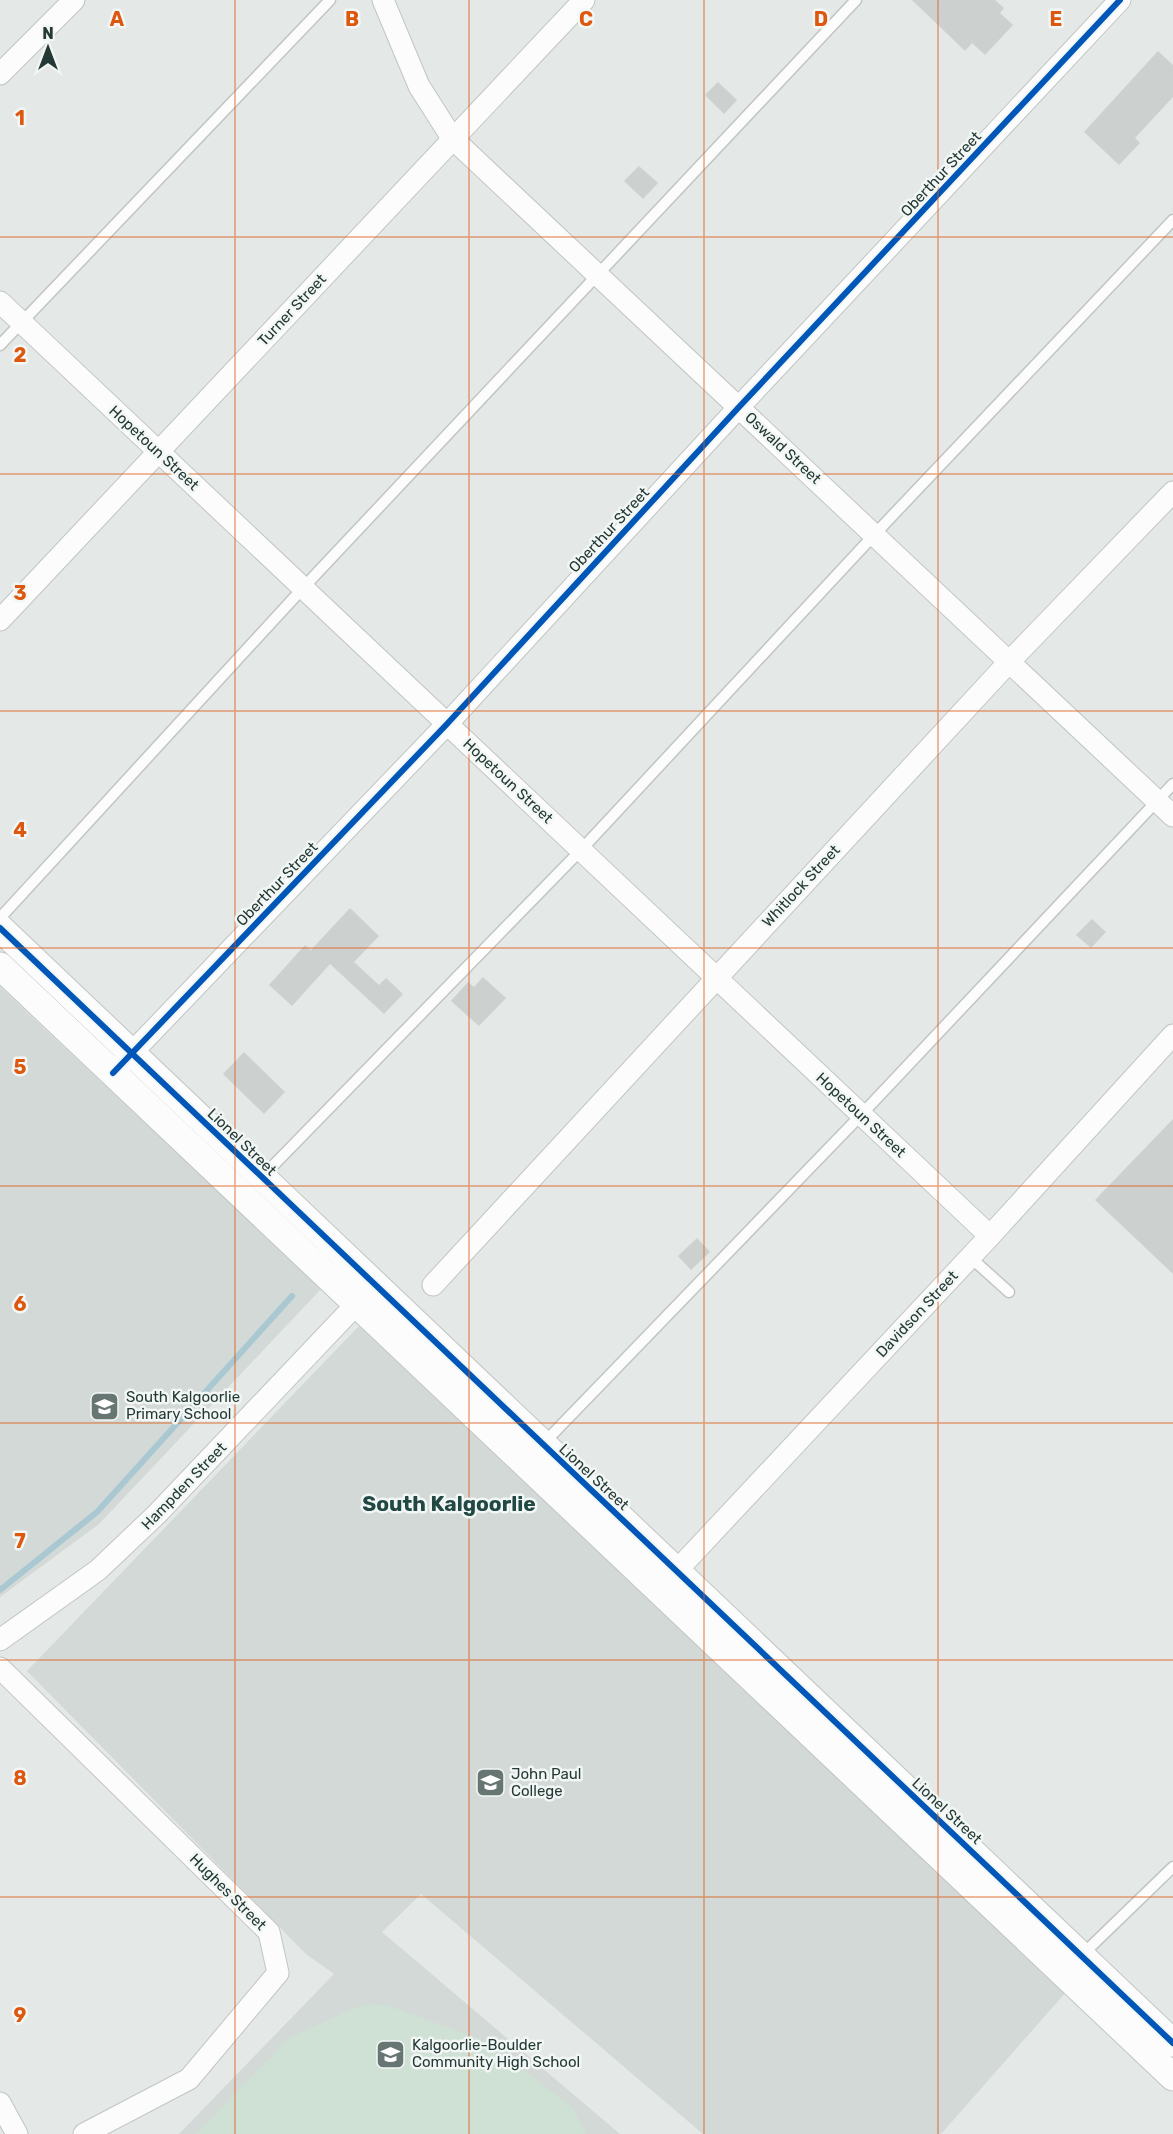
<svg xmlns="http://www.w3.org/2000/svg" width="1173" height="2134" font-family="Rubik,sans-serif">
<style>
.built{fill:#d2d9d6}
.green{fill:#cfe0d5}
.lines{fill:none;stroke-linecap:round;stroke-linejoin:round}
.stream{stroke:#a9c8d2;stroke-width:6}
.building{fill:#ccd1cf;stroke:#cdd1cf;stroke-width:1.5}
.service-casing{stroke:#c1c5c3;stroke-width:13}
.minor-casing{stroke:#c1c5c3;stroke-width:23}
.tertiary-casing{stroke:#c1c5c3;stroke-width:29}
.service{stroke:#fbfcfb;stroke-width:10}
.minor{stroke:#fbfcfb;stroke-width:21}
.tertiary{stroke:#fbfcfb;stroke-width:27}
.cycleway-casing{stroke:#f2f7f5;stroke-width:10}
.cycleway{stroke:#0057b8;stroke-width:6}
.grid{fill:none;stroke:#de570e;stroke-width:1.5;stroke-opacity:0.55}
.labels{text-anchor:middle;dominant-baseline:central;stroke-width:5;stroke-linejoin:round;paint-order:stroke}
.street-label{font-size:15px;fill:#243935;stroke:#f2f7f5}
.poi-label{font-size:15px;fill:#243935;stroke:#f2f7f5;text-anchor:start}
.district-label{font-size:21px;font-weight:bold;fill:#224843;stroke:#f2f7f5}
.grid-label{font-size:20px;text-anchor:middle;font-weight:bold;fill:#de570e;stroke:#f2f7f5;stroke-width:5;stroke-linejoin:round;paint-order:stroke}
</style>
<rect width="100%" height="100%" fill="#e4e8e6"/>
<g class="built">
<path d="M0 987 321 1289 99 1524 0 1597Z"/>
<path d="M359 1326 1066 1992 941 2134H703L421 1894 382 1932 620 2134H179L334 1974 306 1954 27 1671Z"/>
</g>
<path class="green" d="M371 2004 389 2006 486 2041 573 2108 586 2134H196L289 2038 354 2008Z"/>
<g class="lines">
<path class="stream" d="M0 1590 97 1512 292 1296"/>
</g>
<g class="building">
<path d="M913 0H994L1003 8 999 13 1012 25 985 54 972 42 965 50Z"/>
<path d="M1158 52 1173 66V96L1134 138 1139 143 1119 164 1085 132Z"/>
<path d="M718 83 736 100 724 113 706 95Z"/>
<path d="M639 167 657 183 643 198 625 181Z"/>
<path d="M350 909 378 936 353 962 379 986 386 979 402 994 384 1013 330 963 292 1005 270 985 305 946 311 951Z"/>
<path d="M1092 920 1105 932 1091 947 1077 935Z"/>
<path d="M483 978 505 998 479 1025 452 1001 468 983 474 988Z"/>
<path d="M244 1053 284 1092 264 1113 224 1074Z"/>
<path d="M1173 1120V1273L1096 1200Z"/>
<path d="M697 1239 709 1252 691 1269 679 1256Z"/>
</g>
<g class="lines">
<defs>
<g id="service">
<path d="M0 345 330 0"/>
<path d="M0 918 303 588 856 0"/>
<path d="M262 1177 581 850 874 535 1173 220"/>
<path d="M970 1257 1009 1292"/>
<path d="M543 1444 861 1115 1173 784"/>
<path d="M1082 1955 1173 1867"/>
</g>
<g id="minor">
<path d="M383 0 419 86 452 138 1173 816"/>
<path d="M0 74 74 0"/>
<path d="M0 302 990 1236"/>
<path d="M0 620 584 0"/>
<path d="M121 1064 447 724 739 407 1120 0"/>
<path d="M433 1285 1009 662 1173 492"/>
<path d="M667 1581 990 1236 1173 1035"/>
<path d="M0 1640 98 1570 157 1514 367 1293"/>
<path d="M0 1668 269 1932 278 1973 189 2079 84 2134"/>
<path d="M0 2103 17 2134"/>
</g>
<g id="tertiary">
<path d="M0 928 1173 2043"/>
<path d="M0 966 1173 2077"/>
</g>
</defs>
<use href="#service" class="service-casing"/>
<use href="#minor" class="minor-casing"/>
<use href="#tertiary" class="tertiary-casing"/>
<use href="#service" class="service"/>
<use href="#minor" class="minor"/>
<use href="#tertiary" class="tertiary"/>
<defs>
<g id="cycleway">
<path d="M0 928 1173 2043"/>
<path d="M113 1073 447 724 739 407 1120 0"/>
</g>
</defs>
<use href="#cycleway" class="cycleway-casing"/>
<use href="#cycleway" class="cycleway"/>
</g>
<path class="grid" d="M235 0V2134M469 0V2134M704 0V2134M938 0V2134M0 237H1173M0 474H1173M0 711H1173M0 948H1173M0 1186H1173M0 1423H1173M0 1660H1173M0 1897H1173"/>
<defs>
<symbol id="school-square" viewBox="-11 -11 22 22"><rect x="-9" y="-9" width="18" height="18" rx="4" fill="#677673" stroke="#f2f7f5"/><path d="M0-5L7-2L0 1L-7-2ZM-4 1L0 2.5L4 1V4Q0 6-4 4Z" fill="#fff"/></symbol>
</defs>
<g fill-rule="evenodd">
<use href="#school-square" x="88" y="1390" width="33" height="33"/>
<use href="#school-square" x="474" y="1766" width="33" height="33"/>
<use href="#school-square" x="374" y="2038" width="33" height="33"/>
</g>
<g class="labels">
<g class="street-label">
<text transform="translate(941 174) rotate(-47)">Oberthur Street</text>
<text transform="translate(292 310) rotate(-47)">Turner Street</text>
<text transform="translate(154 448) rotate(43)">Hopetoun Street</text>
<text transform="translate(783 448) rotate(43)">Oswald Street</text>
<text transform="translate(609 530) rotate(-47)">Oberthur Street</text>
<text transform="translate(508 781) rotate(43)">Hopetoun Street</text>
<text transform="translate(277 884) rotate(-46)">Oberthur Street</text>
<text transform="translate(801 886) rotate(-47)">Whitlock Street</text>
<text transform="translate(861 1115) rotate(43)">Hopetoun Street</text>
<text transform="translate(242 1142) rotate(44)">Lionel Street</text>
<text transform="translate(917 1314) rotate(-47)">Davidson Street</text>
<text transform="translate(594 1477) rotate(43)">Lionel Street</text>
<text transform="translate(184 1486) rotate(-46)">Hampden Street</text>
<text transform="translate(947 1811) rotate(43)">Lionel Street</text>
<text transform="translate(228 1892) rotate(45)">Hughes Street</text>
</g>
<g class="poi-label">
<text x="126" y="1397">South Kalgoorlie<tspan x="126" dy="17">Primary School</tspan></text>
<text x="511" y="1774">John Paul<tspan x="511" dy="17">College</tspan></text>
<text x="412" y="2045">Kalgoorlie-Boulder<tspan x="412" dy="17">Community High School</tspan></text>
</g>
<g class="district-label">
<text x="449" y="1503">South Kalgoorlie</text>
</g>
</g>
<g class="grid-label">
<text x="117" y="26">A</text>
<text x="352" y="26">B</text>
<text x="586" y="26">C</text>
<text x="821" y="26">D</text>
<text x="1056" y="26">E</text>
<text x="20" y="125">1</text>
<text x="20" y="362">2</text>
<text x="20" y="600">3</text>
<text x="20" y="837">4</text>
<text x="20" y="1074">5</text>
<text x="20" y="1311">6</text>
<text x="20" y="1548">7</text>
<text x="20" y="1785">8</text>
<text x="20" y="2022">9</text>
</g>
<g transform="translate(48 48)" stroke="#f2f7f5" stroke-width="4.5" paint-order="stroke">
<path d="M0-4.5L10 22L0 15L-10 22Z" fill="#243935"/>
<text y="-9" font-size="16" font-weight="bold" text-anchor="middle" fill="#243935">N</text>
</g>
</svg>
